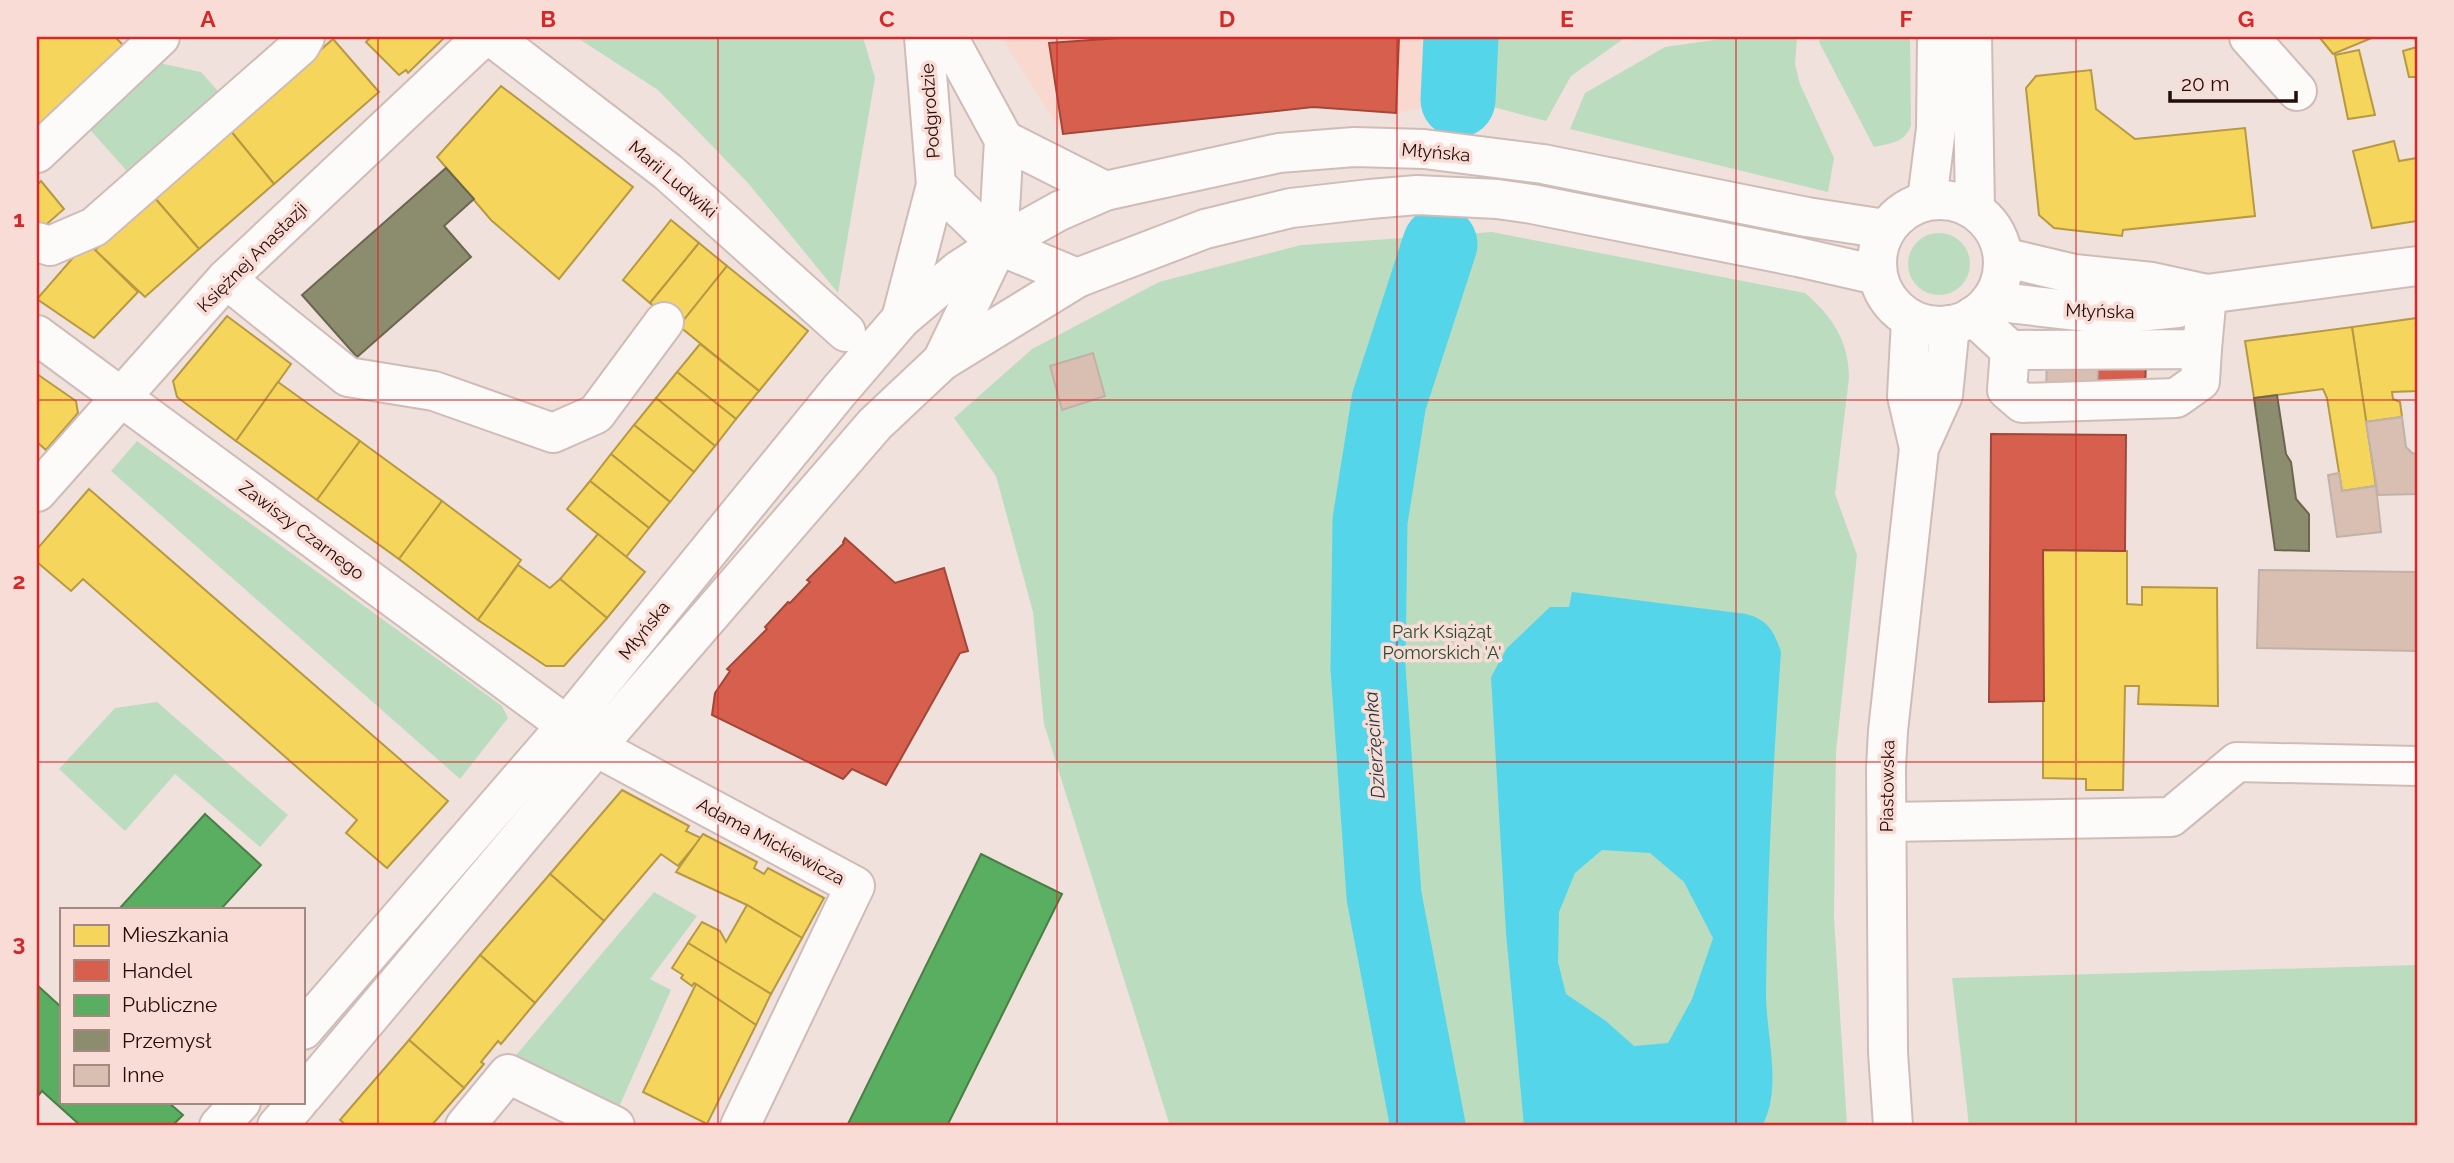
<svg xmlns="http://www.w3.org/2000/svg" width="2454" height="1163" font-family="Raleway,sans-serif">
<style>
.built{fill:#f8d8cf}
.green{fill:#bcdcc0}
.water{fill:#55d5ea;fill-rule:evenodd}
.homes{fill:#f6d55c;stroke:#b79943;stroke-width:2}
.shops{fill:#d6604d;stroke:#a14738;stroke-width:2}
.public{fill:#5aae61;stroke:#4a7e46;stroke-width:2}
.industry{fill:#8c8c6e;stroke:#6d664f;stroke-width:2}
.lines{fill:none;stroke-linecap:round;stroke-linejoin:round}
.river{stroke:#55d5ea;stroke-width:75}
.building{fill:#d8bfb1;stroke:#c2b1a8;stroke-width:2}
.minor-casing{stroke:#cfbcb7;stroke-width:42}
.minor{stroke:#fdfafa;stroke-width:38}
.grid{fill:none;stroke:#d62828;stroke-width:2;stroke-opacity:0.55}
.labels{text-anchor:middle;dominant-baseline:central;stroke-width:7;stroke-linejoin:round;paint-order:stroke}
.street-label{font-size:18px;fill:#250d08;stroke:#f8dcd5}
.park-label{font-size:18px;fill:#244f34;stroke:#f8dcd5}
.water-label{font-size:19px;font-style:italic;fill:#1f393f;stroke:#f8dcd5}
.neatline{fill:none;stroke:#d62828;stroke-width:2.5}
.grid-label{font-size:23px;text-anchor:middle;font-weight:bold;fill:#d62828}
</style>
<rect width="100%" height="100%" fill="#f0e1dd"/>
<path class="built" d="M1001 37H1432L1430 106 1396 113 1313 107 1063 134Z"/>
<g class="green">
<path d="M576 37H863L875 78 838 293 748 183 658 90Z"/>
<path d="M1444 37H1626L1571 76 1546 121 1437 92Z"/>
<path d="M1735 37H1797L1795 64 1800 84 1834 158 1828 192 1570 129 1585 93 1665 47Z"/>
<path d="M1820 37H1910L1911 125C1905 143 1891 143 1874 147L1819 42Z"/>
<path d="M150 61 201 72 225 99 133 178 85 124Z"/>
<path d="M1492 232 1805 293C1832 316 1849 341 1849 378L1835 494 1857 555 1836 752 1835 824 1834 918 1847 1126H1170L1044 724 1033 612 996 476 954 418 1032 349 1159 282 1301 245Z"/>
<circle cx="1939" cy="264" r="31"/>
<path d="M137 441 502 706 508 718 460 779 111 471Z"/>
<path d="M157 702 288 815 260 847 175 774 125 831 59 769 115 708Z"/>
<path d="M654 892 697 916 650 979 671 990 618 1109 512 1060Z"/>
<path d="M2417 965V1126H1969L1952 978Z"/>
</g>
<path class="water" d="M1572 592 1746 614C1768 620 1774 631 1781 652 1773 766 1767 880 1766 994 1766 1036 1783 1088 1762 1126H1524L1506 933 1491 677 1507 648 1550 607H1569ZM1602 850 1650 853 1684 882 1713 938 1692 999 1668 1043 1634 1046 1606 1021 1566 994 1558 962 1559 912 1575 873Z"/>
<g class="homes">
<path d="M37 37H115L123 45 37 128Z"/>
<path d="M368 37H445L408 73 406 70 399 75 366 42 370 38Z"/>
<path d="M2319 37H2374L2333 54Z"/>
<path d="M2415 37H2417V77H2409L2403 51 2417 47Z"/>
<path d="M333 39 379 92 274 184 230 130Z"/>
<path d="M2359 50 2375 115 2348 119 2335 55Z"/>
<path d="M2091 70 2096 109 2135 139 2245 128 2255 216 2123 230 2122 236 2054 228 2039 215 2026 88 2036 76Z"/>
<path d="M501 86 633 187 559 279 491 220 437 157Z"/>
<path d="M230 130 274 184 199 249 153 196Z"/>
<path d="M2394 141 2399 161 2417 158V221L2372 228 2353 151Z"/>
<path d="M41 181 64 209 40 230 37 227V185Z"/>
<path d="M153 196 199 249 145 297 95 250Z"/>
<path d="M671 220 699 243 650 303 623 280Z"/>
<path d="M699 243 727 266 679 326 650 303Z"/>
<path d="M85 244 95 250 138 292 94 338 37 299Z"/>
<path d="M727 266 808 331 759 391 679 326Z"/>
<path d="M227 316 291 364 236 441 177 397 173 381Z"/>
<path d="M2417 318V391L2392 392 2393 399 2400 402 2402 417 2366 422 2352 327Z"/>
<path d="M2352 327 2376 486 2342 491 2327 398 2323 389 2254 398 2245 341Z"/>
<path d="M700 344 759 391 736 419 677 372Z"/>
<path d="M677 372 736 419 715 446 656 398Z"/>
<path d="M37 374 76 401 78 413 46 450 37 442Z"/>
<path d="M278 382 360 441 317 500 236 441Z"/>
<path d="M656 398 715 446 694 472 634 425Z"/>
<path d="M634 425 694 472 670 502 611 454Z"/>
<path d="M360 441 442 501 399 559 317 500Z"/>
<path d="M611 454 670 502 649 528 590 481Z"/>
<path d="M590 481 649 528 626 557 567 509Z"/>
<path d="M89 489 448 801 387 868 346 833 357 820 83 579 71 591 37 562V549Z"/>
<path d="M442 501 521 560 478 620 399 559Z"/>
<path d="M598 534 645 572 607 618 560 579Z"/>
<path d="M2043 550 2127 551V604L2142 605V587L2217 588 2218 706 2138 704 2139 686H2125L2123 790H2086V779L2043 778Z"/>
<path d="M518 565 550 588 560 579 607 618 564 666H546L478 620Z"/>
<path d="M622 790 689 826 686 831 701 838 678 866 661 854 604 921 550 874Z"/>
<path d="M703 834 757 862 754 868 764 874 768 868 824 898 802 938 747 905 676 872Z"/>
<path d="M550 874 604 921 535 1003 480 955Z"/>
<path d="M747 905 802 938 771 994 688 943 702 922 720 931 726 942Z"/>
<path d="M688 943 771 994 756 1025 696 984 694 983 692 986 681 978 683 975 672 968Z"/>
<path d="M480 955 535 1003 501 1044 498 1041 481 1062 484 1064 464 1088 409 1040Z"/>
<path d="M696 984 756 1025 707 1124 643 1092Z"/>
<path d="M409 1040 464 1088 431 1126H347L340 1120Z"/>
</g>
<g class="shops">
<path d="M1134 37H1399L1396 113 1313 107 1063 134 1049 43Z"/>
<path d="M2098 363 2146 364 2145 386 2098 385Z"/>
<path d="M1991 434 2126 435 2125 551 2043 550 2044 701 1989 702Z"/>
<path d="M845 538 895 583 944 568 968 651 960 653 886 785 852 769 843 779 712 715 715 693 730 671 727 669 767 629 765 627 788 602 790 603 810 582 807 580 844 543 843 542Z"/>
</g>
<g class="public">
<path d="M205 814 261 865 221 909H119Z"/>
<path d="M981 854 1062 894 947 1126H847Z"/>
<path d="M37 985 61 1007V1102H168L183 1115 172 1126H81L42 1091 37 1097Z"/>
</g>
<g class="industry">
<path d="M446 168 474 199 444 226 471 257 357 357 302 295Z"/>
<path d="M2277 395 2286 454 2291 462 2296 499 2309 514V551L2275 550 2254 398Z"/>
</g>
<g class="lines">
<g class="river">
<path d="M1458 100 1461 37"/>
<path d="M1428 1126 1384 896 1368 668 1370 521 1389 401 1440 244"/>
</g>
</g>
<g class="building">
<path d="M2047 343 2098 363 2097 406 2046 405Z"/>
<path d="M1093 353 1105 396 1062 410 1050 366Z"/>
<path d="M2402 417 2406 447 2412 453 2417 454V494L2378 495 2366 422Z"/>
<path d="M2339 473 2342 491 2376 486 2381 532 2337 537 2328 475Z"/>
<path d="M2259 570 2417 572V651L2257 648Z"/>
</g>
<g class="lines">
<defs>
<g id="minor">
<path d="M492 37 668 172 846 332"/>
<path d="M1972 37 1975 209"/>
<path d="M2249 37 2297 91"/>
<path d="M1004 140 1105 191"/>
<path d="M37 153 160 37"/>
<path d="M936 185 998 245 1077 278"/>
<circle cx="1940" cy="263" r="63"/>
<path d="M1927 200 1936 129 1937 37"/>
<path d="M37 242 50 246 94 227 300 46 305 37"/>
<path d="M2003 257 2074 274 2152 282 2207 294"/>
<path d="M226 279 348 377 434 391 553 433 596 414 664 322"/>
<path d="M1990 301 2096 313 2137 312 2178 308 2207 294 2417 266"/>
<path d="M1973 316 2010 350 2202 349 2207 294"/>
<path d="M901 319 936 185 924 37"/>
<path d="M1911 320 1907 396 1919 448"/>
<path d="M37 335 596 747 855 886 740 1126"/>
<path d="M2010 350 2007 390 2022 403 2176 398 2200 381 2202 349"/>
<path d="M942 361 998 245 1004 140 948 37"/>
<path d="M37 492 226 279 483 37"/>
<path d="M1887 822 2171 817 2237 762 2417 766"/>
<path d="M303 1030 566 726 839 391 901 319 959 270 998 245 1059 211 1105 191 1279 153 1354 147 1424 149 1543 164 1807 217 1885 229"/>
<path d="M303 1096 596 747 875 424 942 361 1077 278 1205 229 1291 208 1370 199 1417 195 1497 199 1532 204 1798 257 1877 275"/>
<path d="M219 1126 241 1102"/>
<path d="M277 1126 298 1102"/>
<path d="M465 1126 508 1074 615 1126"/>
<path d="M1893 1126 1888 1052 1886 768 1888 731 1919 448 1943 395 1950 325"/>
</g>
</defs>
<use href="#minor" class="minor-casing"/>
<use href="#minor" class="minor"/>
</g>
<path class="grid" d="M378 37V1126M718 37V1126M1057 37V1126M1397 37V1126M1736 37V1126M2076 37V1126M37 400H2417M37 762H2417"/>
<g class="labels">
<g class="street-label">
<text transform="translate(930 111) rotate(-94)">Podgrodzie</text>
<text transform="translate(1436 152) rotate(5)">Młyńska</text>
<text transform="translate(673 179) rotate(40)">Marii Ludwiki</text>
<text transform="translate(252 257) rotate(-45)">Księżnej Anastazji</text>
<text transform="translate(2100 311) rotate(2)">Młyńska</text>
<text transform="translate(302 530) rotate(37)">Zawiszy Czarnego</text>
<text transform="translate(644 630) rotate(-51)">Młyńska</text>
<text transform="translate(1887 786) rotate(-89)">Piastowska</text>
<text transform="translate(771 841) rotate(28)">Adama Mickiewicza</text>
</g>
<g class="park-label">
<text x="1442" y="631">Park Książąt<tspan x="1442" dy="21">Pomorskich 'A'</tspan></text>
</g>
<g class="water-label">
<text transform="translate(1374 745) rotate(-94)">Dzierżęcinka</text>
</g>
</g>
<rect width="2454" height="1163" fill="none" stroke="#f8dcd5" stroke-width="77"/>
<rect x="60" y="908" width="245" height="196" fill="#f8dcd5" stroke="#a48983" stroke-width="2"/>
<rect x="74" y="925" width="35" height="21" fill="#f6d55c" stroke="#a48983" stroke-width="2"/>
<text x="122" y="942" font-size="21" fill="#250d08">Mieszkania</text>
<rect x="74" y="960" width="35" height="21" fill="#d6604d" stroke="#a48983" stroke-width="2"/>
<text x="122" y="978" font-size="21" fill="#250d08">Handel</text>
<rect x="74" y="995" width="35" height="21" fill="#5aae61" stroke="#a48983" stroke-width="2"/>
<text x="122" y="1012" font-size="21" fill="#250d08">Publiczne</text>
<rect x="74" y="1030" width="35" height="21" fill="#8c8c6e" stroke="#a48983" stroke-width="2"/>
<text x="122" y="1048" font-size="21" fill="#250d08">Przemysł</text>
<rect x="74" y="1065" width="35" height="21" fill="#d8bfb1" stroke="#a48983" stroke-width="2"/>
<text x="122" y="1082" font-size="21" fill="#250d08">Inne</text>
<path d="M2170 91v10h126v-10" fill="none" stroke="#250d08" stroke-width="3.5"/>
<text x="2181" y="91" font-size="21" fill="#250d08" stroke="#f8dcd5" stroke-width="5" paint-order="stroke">20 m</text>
<rect x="38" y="38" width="2378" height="1086" class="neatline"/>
<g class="grid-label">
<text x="208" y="27">A</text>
<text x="548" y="27">B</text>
<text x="887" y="27">C</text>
<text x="1227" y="27">D</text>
<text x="1567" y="27">E</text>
<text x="1906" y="27">F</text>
<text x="2246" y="27">G</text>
<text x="19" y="227">1</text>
<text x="19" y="589">2</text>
<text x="19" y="951">3</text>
</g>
</svg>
